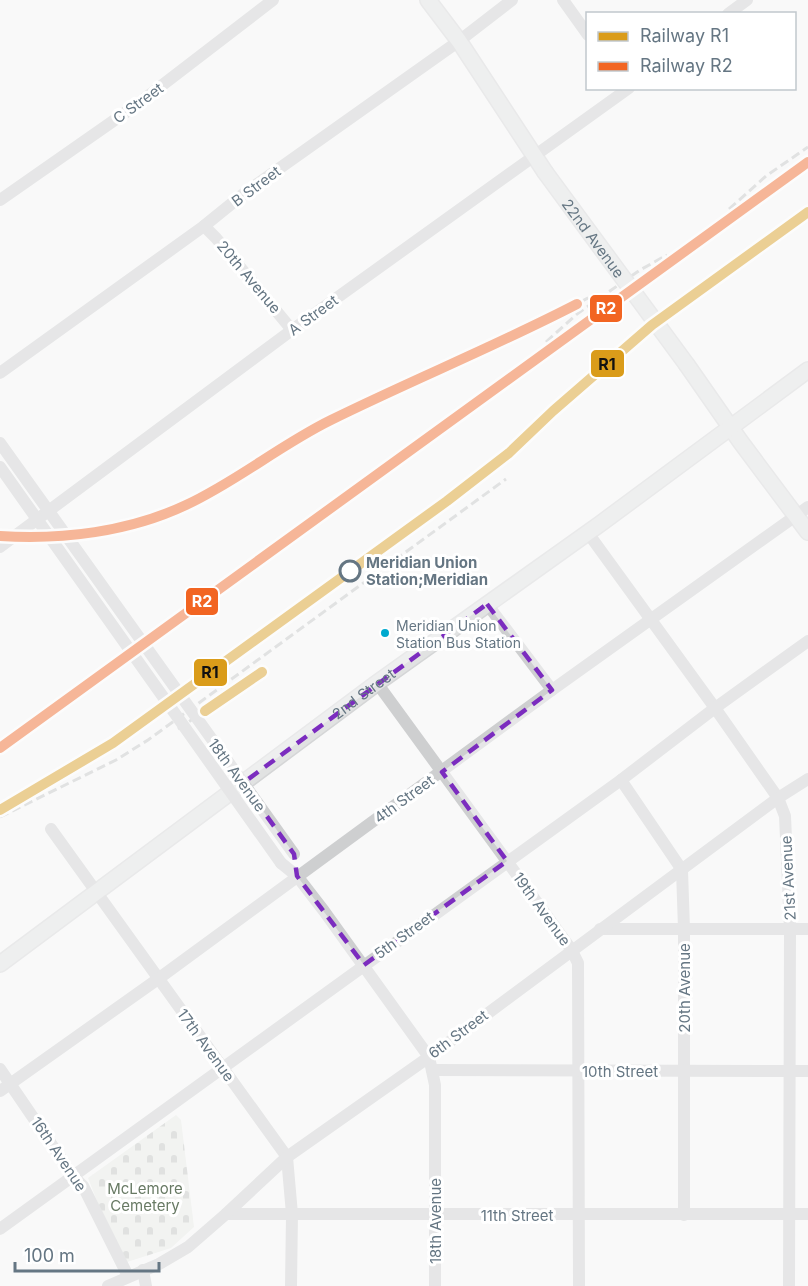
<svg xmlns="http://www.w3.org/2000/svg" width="808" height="1286" font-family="Inter,sans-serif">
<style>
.cemetery{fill:url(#cemetery-stones)}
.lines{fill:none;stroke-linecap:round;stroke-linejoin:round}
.major-casing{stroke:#d5d6d7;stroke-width:18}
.minor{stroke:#cecfd0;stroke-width:12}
.major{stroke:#e1e2e2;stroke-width:15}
.rail{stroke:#c3c5c6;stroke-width:3;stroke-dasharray:9 4.5;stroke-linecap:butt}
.major-bridge-casing{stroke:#d5d6d7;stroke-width:18;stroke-linecap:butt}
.minor-bridge{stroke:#cecfd0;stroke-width:12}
.major-bridge{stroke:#e1e2e2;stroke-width:15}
.rail-1-casing{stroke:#fff;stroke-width:15}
.rail-2-casing{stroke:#fff;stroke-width:15}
.rail-1{stroke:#da9c1a;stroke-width:10}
.rail-2{stroke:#f26522;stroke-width:10}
.marked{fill:none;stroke:#7b2cbf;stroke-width:4.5;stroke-dasharray:12 8;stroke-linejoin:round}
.stop-dot{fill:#fff;stroke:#657683;stroke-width:3}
.bus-dot{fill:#00a9ce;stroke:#fff;stroke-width:2}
.labels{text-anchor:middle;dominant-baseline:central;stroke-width:6;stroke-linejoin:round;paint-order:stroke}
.bus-label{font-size:14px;fill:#657683;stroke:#fff;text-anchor:start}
.street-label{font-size:15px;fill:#657683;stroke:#fff}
.stop-label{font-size:15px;font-weight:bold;fill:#657683;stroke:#fff;text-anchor:start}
.park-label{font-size:15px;fill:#687a64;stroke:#fff}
.line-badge{stroke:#fff;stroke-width:2}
.badge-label{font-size:16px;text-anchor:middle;font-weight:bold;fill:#fff}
.pale-badge-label{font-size:16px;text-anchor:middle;font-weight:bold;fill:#111}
</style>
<defs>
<pattern id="cemetery-stones" width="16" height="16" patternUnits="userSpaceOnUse" patternTransform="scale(1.5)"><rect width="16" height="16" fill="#e8ebe6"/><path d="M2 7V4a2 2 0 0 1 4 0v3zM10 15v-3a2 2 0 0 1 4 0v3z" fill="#c0c3c0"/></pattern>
</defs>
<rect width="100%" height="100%" fill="#f9f9f9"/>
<path class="cemetery" d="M176 1115 181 1120 194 1227 171 1248 127 1262 99 1206 88 1178Z"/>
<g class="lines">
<defs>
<g id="major">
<path d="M428 0 459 41 545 172"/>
<path d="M687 365 740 441 808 532"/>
<path id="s1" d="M0 964 377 683 600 524 808 370"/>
</g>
</defs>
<use href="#major" class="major-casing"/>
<g class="minor">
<path d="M563 0 588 35"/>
<path d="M728 14 747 0"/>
<path d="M0 200 139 103 273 0"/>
<path d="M204 226 216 238 292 330"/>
<path d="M0 373 204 226 246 192 459 41 512 0"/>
<path d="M588 533 715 708 778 798 785 816 790 930 789 1286"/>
<path d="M0 547 292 330 629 88"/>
<path d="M487 604 552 690"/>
<path d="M377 683 571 949 578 963 579 1286"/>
<path d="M621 780 682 870 684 929V1215"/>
<path d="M51 829 287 1157 292 1214 291 1286"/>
<path d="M281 863 297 876 324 911 429 1057 435 1085V1286"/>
<path d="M600 929H808"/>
<path d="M0 1069 73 1176 83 1186 128 1276"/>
<path d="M432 1070 808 1071"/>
<path d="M0 1091 158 979 552 690 808 507"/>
<path d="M226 1214H808"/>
<path d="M0 1229 621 780 715 708 808 641"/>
<path d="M143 1270 146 1286"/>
<path d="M108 1286 159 1264 188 1247 226 1214 287 1157 429 1057 778 798 808 779"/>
</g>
<use href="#major" class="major"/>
<g class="rail">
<path d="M729 209 766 176 808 147"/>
<path d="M546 342 577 314 640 270 667 255"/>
<path d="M0 536C62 540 130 532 186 505 237 481 281 444 331 420 417 378 505 341 590 297"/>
<path d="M178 729 262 672"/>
<path d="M0 748 808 162"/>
<path d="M0 817 116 760 148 740 506 479"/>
</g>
<defs>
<g id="major-bridge">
<path id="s2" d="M545 172 687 365"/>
</g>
</defs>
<use href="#major-bridge" class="major-bridge-casing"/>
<g class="minor-bridge">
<path d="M0 443 294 854"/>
<path d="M0 467 281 863"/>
</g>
<use href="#major-bridge" class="major-bridge"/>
<defs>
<g id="rail-1">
<path d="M205 711 262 672"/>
<path d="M0 810 113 743 447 501 509 453 553 411 652 325 808 212"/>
</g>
<g id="rail-2">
<path d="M0 536C62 540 129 532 186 505 236 482 280 445 331 420 412 380 496 346 577 304"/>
<path d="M0 748 808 162"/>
</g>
</defs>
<use href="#rail-1" class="rail-1-casing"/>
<use href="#rail-2" class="rail-2-casing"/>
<use href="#rail-1" class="rail-1"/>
<use href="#rail-2" class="rail-2"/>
</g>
<path d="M0 0H808V1286H0ZM487 604 552 690 442 772 507 861 364 965 297 876 294 854 243 783Z" fill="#f9f9f9" fill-opacity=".55" fill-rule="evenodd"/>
<path class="marked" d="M487 604 552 690 442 772 507 861 364 965 297 876 294 854 243 783Z"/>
<circle class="stop-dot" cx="350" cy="571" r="10"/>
<circle class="bus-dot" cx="385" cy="633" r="5"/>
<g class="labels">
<g class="bus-label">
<text x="396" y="625">Meridian Union<tspan x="396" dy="17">Station Bus Station</tspan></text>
</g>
<g class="street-label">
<text transform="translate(138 103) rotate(-36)">C Street</text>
<text transform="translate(256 186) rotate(-37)">B Street</text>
<text stroke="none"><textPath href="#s2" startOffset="82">22nd Avenue</textPath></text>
<text transform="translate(249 277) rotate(50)">20th Avenue</text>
<text transform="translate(313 315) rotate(-36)">A Street</text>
<text stroke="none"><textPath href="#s1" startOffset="453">2nd Street</textPath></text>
<text transform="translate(237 775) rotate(54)">18th Avenue</text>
<text transform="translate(404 799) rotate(-36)">4th Street</text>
<text transform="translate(788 878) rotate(-93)">21st Avenue</text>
<text transform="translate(542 909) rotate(54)">19th Avenue</text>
<text transform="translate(404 935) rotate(-36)">5th Street</text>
<text transform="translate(684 988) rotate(-90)">20th Avenue</text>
<text transform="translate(458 1034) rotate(-37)">6th Street</text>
<text transform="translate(206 1045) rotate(54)">17th Avenue</text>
<text x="620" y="1071">10th Street</text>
<text transform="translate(59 1154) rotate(56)">16th Avenue</text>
<text x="517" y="1215">11th Street</text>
<text transform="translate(435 1221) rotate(-90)">18th Avenue</text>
</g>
<g class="stop-label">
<text x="366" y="562">Meridian Union<tspan x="366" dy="17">Station;Meridian</tspan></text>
</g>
<g class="park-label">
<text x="145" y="1188">McLemore<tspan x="145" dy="17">Cemetery</tspan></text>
</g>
</g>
<g class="line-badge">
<rect x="589" y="294" width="34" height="29" rx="6" fill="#f26522"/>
<rect x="590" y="349" width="35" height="29" rx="6" fill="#da9c1a"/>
<rect x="185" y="587" width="34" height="29" rx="6" fill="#f26522"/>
<rect x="193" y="658" width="35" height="29" rx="6" fill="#da9c1a"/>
</g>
<g class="badge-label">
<text x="606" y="314">R2</text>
<text x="202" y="607">R2</text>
</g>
<g class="pale-badge-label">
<text x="607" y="370">R1</text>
<text x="210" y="678">R1</text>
</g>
<rect x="586" y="12" width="210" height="78" fill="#ffffff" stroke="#c1c8cd" stroke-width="1.5"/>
<rect x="598" y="32" width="30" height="9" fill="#da9c1a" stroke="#c1c8cd" stroke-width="1.5"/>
<text x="640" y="42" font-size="18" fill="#657683">Railway R1</text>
<rect x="598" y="62" width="30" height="9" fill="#f26522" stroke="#c1c8cd" stroke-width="1.5"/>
<text x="640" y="72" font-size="18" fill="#657683">Railway R2</text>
<path d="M15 1262v9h144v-9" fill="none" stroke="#657683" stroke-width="3"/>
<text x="24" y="1262" font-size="18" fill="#657683" stroke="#ffffff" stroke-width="4.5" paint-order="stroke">100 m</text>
</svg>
